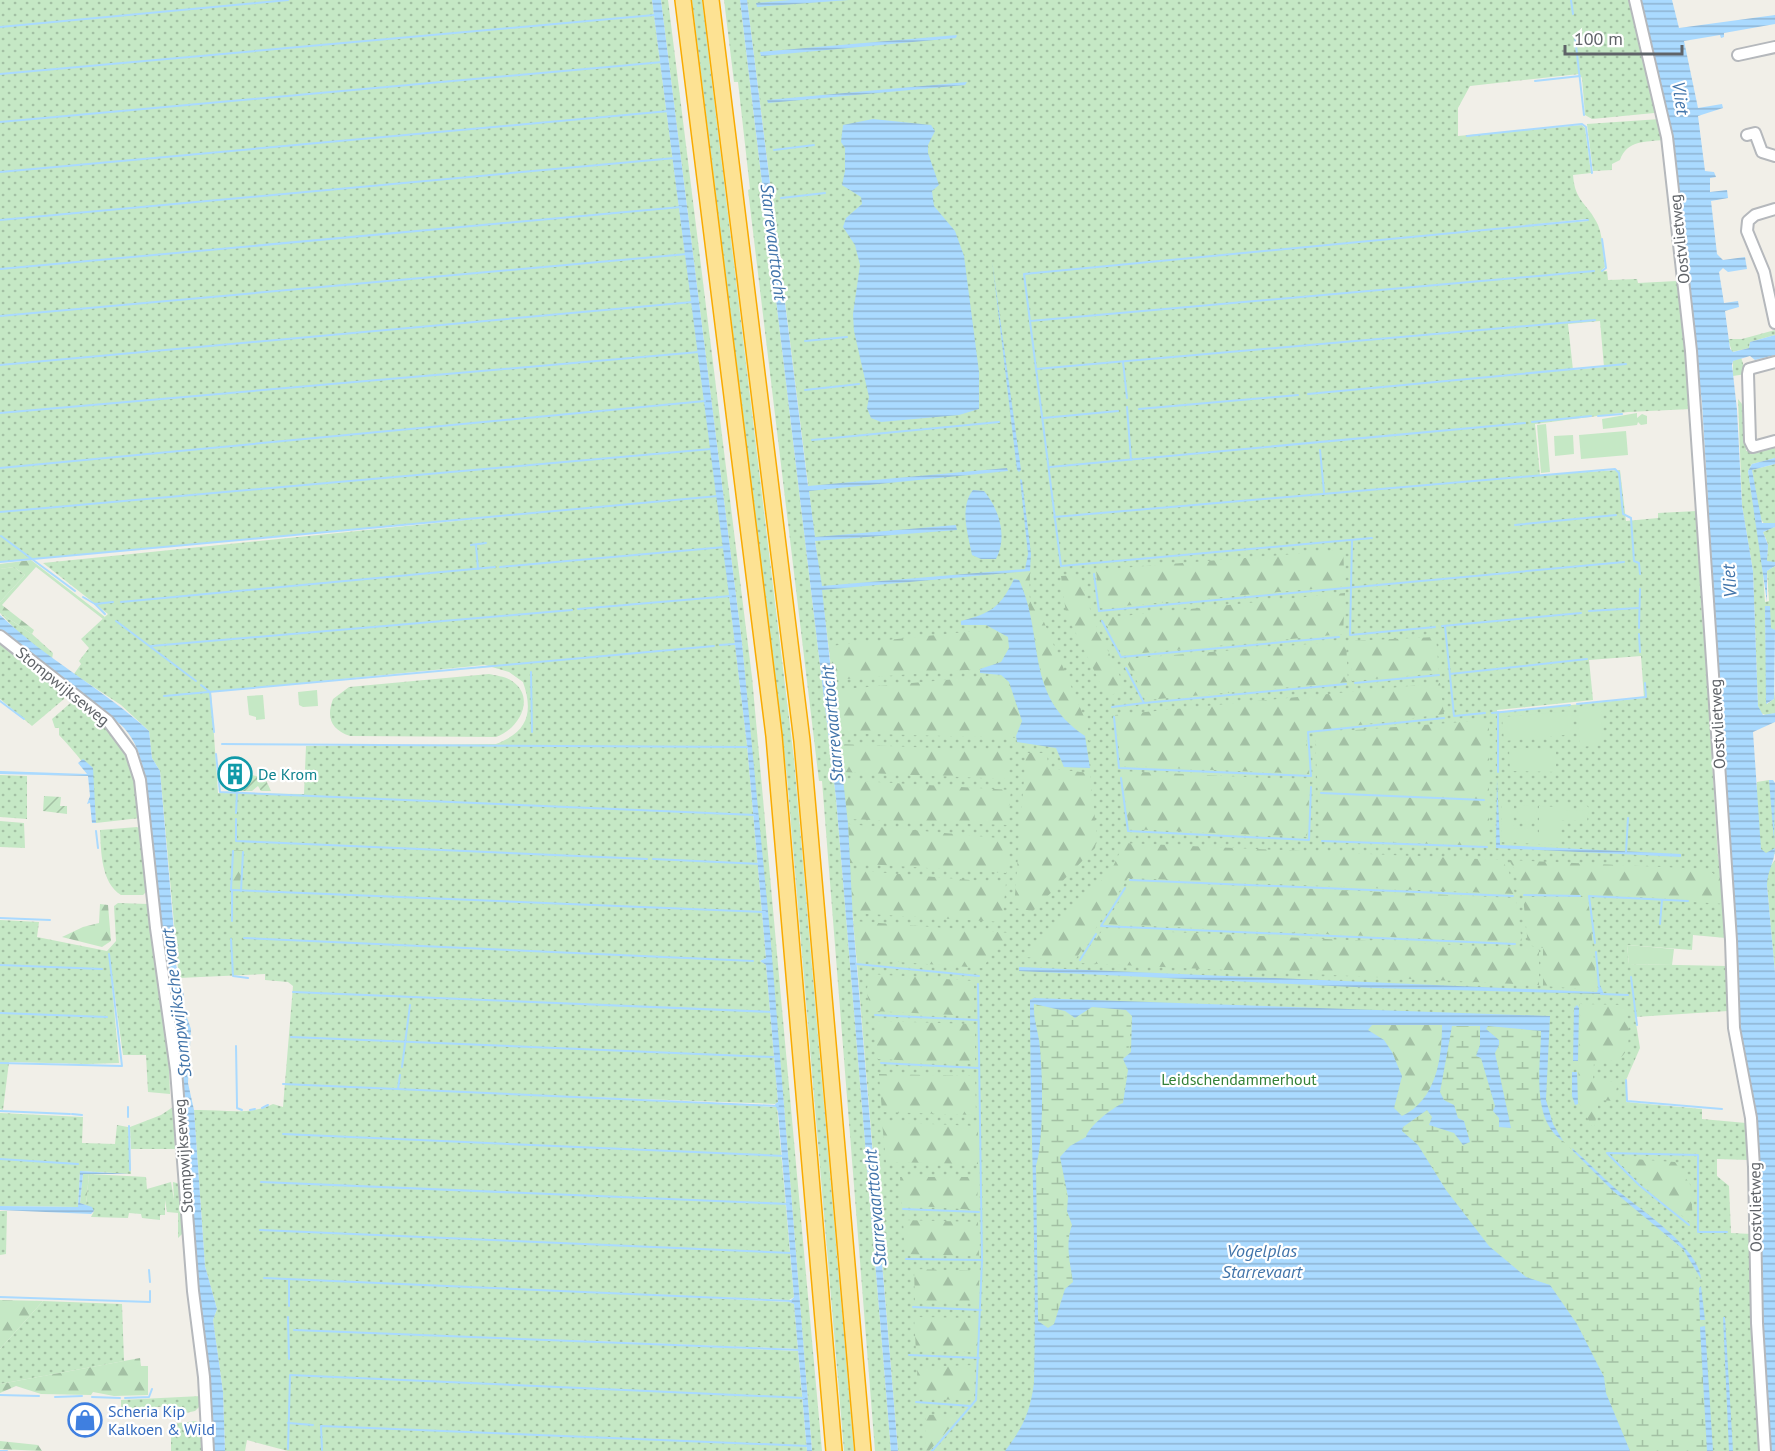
<svg xmlns="http://www.w3.org/2000/svg" width="1775" height="1451" font-family="'PT Sans',sans-serif">
<style>
.grass{fill:url(#grass-dots);fill-rule:evenodd}
.forest{fill:url(#forest-firs)}
.wetland{fill:url(#wetland-marsh)}
.garden{fill:url(#garden-furrows)}
.pitch{fill:#c5e8c5}
.water{fill:url(#water-rules);fill-rule:evenodd}
.lines{fill:none;stroke-linecap:round;stroke-linejoin:round}
.stream{stroke:#aadaff;stroke-width:2}
.minor-casing{stroke:#b5b8bc;stroke-width:14}
.highway-casing{stroke:#f9ab00;stroke-width:18}
.minor{stroke:#fff;stroke-width:10}
.highway{stroke:#fde293;stroke-width:15}
.labels{text-anchor:middle;dominant-baseline:central;stroke-width:4.5;stroke-linejoin:round;paint-order:stroke}
.street-label{font-size:16px;fill:#5f6368;stroke:#fff}
.culture-label{font-size:16px;fill:#0d838f;stroke:#fff;text-anchor:start}
.park-label{font-size:16px;fill:#348238;stroke:#fff}
.shop-label{font-size:16px;fill:#366cbe;stroke:#fff;text-anchor:start}
.water-label{font-size:18px;font-style:italic;fill:#4174aa;stroke:#fff}
</style>
<defs>
<pattern id="grass-dots" width="8" height="8" patternUnits="userSpaceOnUse" patternTransform="scale(1.5)"><rect width="8" height="8" fill="#c5e8c5"/><path d="M2 2h.1M6 6h.1" fill="none" stroke="#a3c0a4" stroke-width="1.8" stroke-linecap="round"/></pattern>
<pattern id="forest-firs" width="22" height="20" patternUnits="userSpaceOnUse" patternTransform="scale(1.5)"><rect width="22" height="20" fill="#c5e8c5"/><path d="M5 1l3.5 6h-7zM16 11l3.5 6h-7z" fill="#a3c0a4"/></pattern>
<pattern id="wetland-marsh" width="20" height="14" patternUnits="userSpaceOnUse" patternTransform="scale(1.5)"><rect width="20" height="14" fill="#c5e8c5"/><path d="M1 5h8M5 5V1M11 12h8M15 12V8" fill="none" stroke="#a3c0a4"/></pattern>
<pattern id="garden-furrows" width="10" height="10" patternUnits="userSpaceOnUse" patternTransform="scale(1.5)"><rect width="10" height="10" fill="#c5e8c5"/><path d="M-1 1l2-2M0 10L10 0M9 11l2-2" fill="none" stroke="#a3c0a4"/></pattern>
<pattern id="water-rules" width="6" height="5" patternUnits="userSpaceOnUse" patternTransform="scale(1.5)"><rect width="6" height="5" fill="#aadaff"/><path d="M0 2.5h6" fill="none" stroke="#8eb4d2"/></pattern>
</defs>
<rect width="100%" height="100%" fill="#f1efe8"/>
<g class="grass">
<path d="M0 0H652L724 551 747 745 766 958 760 961 766 965 778 1102 775 1104 533 1095 777 1107 794 1297 789 1300 587 1292 789 1302 794 1304 798 1349 539 1339 798 1351 807 1451H288L247 1440 245 1451H225L223 1392 213 1320 217 1309 205 1266 194 1110C219 1109 251 1116 273 1104L283 1107 293 986 288 982 265 980V974L179 978 160 771 152 758 149 731 121 705 74 674 81 664 79 661 89 648 81 639 108 614 43 563 534 513 0 562ZM485 665 509 672 523 682C534 714 527 732 496 744L306 746 304 794 218 793 211 692Z"/>
<path d="M661 0H668L752 677 822 1451H812L784 1106 742 643Z"/>
<path d="M692 0H702L794 759 854 1451H844L787 777Z"/>
<path d="M724 0H740L836 798 891 1451H875L822 781H819L748 190 750 189 738 82H734Z"/>
<path d="M747 0H1630L1657 110 1654 113 1592 119 1585 115 1582 78 1579 74 1470 86 1458 108V136L1582 125 1585 128 1591 173 1573 175C1575 203 1588 203 1598 225 1603 237 1603 254 1605 267L1601 271H1607L1608 280 1637 279 1638 283 1677 281 1691 409 1628 412 1535 424 1540 475 1620 470 1626 521 1658 518V513L1697 511 1702 618 1710 693 1708 694 1718 857 1722 873 1726 938 1693 935 1692 950 1627 945 1629 964 1727 966 1728 1011 1635 1017 1640 1048 1626 1080V1102L1702 1109V1119L1746 1123 1748 1160 1717 1159V1176L1729 1186 1731 1233 1751 1234 1762 1451H898L834 690ZM1587 219 1588 221 1449 233ZM1600 321 1604 367 1573 370 1568 324ZM1641 656 1644 698 1497 712V710L1593 700 1589 660Z"/>
<path d="M1660 119 1664 140C1645 142 1627 140 1620 160L1612 164V170L1593 171 1587 124Z"/>
<path d="M1775 330V335L1750 342 1749 348 1732 352 1728 339H1742Z"/>
<path d="M1741 357 1746 374 1733 376V361Z"/>
<path d="M1738 399 1742 404H1748L1746 451 1775 444V458L1752 464 1748 471 1762 559 1765 602 1769 601 1767 571 1775 566V630L1771 629 1765 607 1767 704 1774 699 1775 689V713L1766 715 1760 713 1758 706 1753 571 1742 505Z"/>
<path d="M1775 464V523L1765 525 1760 518 1752 470Z"/>
<path d="M1775 527V562L1770 563 1767 561 1768 544 1763 532Z"/>
<path d="M14 567 25 575 0 602V569Z"/>
<path d="M0 613 32 634 53 653 52 659 18 632Z"/>
<path d="M0 642 65 693 64 699 32 726 0 699Z"/>
<path d="M489 674C497 676 505 676 512 681 537 698 518 730 496 737L350 736C331 729 326 718 333 699L349 687Z"/>
<path d="M75 699C123 739 132 756 140 818L96 823C93 773 93 772 59 735V728H55L52 719Z"/>
<path d="M0 775 27 776V819L0 817Z"/>
<path d="M1769 780 1770 785 1775 784V854L1755 856 1757 782Z"/>
<path d="M0 821 24 823 25 848 0 847Z"/>
<path d="M137 827 141 829 146 892 143 895H121C101 883 101 851 100 830Z"/>
<path d="M1775 860V973L1767 885V871Z"/>
<path d="M118 903 148 904 168 1047 170 1094 148 1092 146 1055H123L109 953 119 1063 87 1064 9 1062 3 1110 0 1109V920L39 922 37 937 107 951 116 941 114 906Z"/>
<path d="M173 1107 175 1149H131L130 1127 161 1115Z"/>
<path d="M0 1113 83 1117 82 1143 115 1144 117 1125 128 1127 131 1174 80 1171 78 1207 0 1206Z"/>
<path d="M89 1174 146 1177 147 1189 171 1182 174 1200 173 1182 180 1184 184 1232 178 1238V1213L167 1212 165 1200V1215H160V1220L142 1218 141 1214 129 1213 128 1218 91 1217 94 1211 86 1205Z"/>
<path d="M0 1211H7L6 1254 0 1255Z"/>
<path d="M43 1301 122 1304 124 1361 0 1384V1349Z"/>
<path d="M201 1396 202 1404 195 1411 171 1416 169 1406 121 1410V1400Z"/>
<path d="M196 1421 204 1426 205 1451H171V1424Z"/>
</g>
<g class="forest">
<path d="M1343 550 1345 586 1100 608 1096 570Z"/>
<path d="M31 560 105 617 103 619 36 567 2 605 34 630 32 634 0 613V602L25 575 14 567 0 569V564Z"/>
<path d="M1030 571C1030 597 1025 599 1044 622L1087 724 1090 741C1023 698 1048 642 1019 580L1016 579 1015 572Z"/>
<path d="M1080 575 1093 619 1126 689 1107 697 1066 613 1061 576Z"/>
<path d="M1345 593 1343 634 1122 655 1103 618Z"/>
<path d="M995 629 1008 637 1009 648 1001 663 980 669 833 680 829 646Z"/>
<path d="M1436 637 1439 673 1352 681 1350 641Z"/>
<path d="M1346 641 1348 682 1147 700 1125 659Z"/>
<path d="M1001 675 1009 682 1022 721 1016 738 839 733 834 690Z"/>
<path d="M1440 683 1444 714 1306 732 1309 774 1121 766 1115 715Z"/>
<path d="M1489 720V846L1320 840 1315 733Z"/>
<path d="M840 744 1009 751 1007 779 843 772Z"/>
<path d="M1026 753H1047L1048 767 1053 769 1090 773 1097 838 1095 848 1033 911 1014 908Z"/>
<path d="M1121 771 1310 780 1307 837 1129 829Z"/>
<path d="M843 780 1011 790 1007 825 847 819Z"/>
<path d="M848 824 1009 839 1006 873 850 863Z"/>
<path d="M1124 843 1502 860 1509 872 1515 894 1128 878 1074 962 1025 957 1111 871Z"/>
<path d="M234 850H243L240 889 232 888Z"/>
<path d="M1509 860 1707 869 1722 880 1725 904 1693 902 1689 899 1520 893 1515 870Z"/>
<path d="M851 870 1006 883 1002 922 852 913Z"/>
<path d="M1132 881 1516 898 1522 943 1105 924Z"/>
<path d="M1523 897H1588L1597 990 1543 986V948L1528 945Z"/>
<path d="M100 904 108 905 111 941 102 947 62 937 83 927 99 923Z"/>
<path d="M853 921 1011 933 995 949 983 968 857 959Z"/>
<path d="M1103 929 1526 948 1539 950V985L1080 963Z"/>
<path d="M871 974 974 981V1016L874 1011C866 1001 865 985 871 974Z"/>
<path d="M1580 1004 1626 1005C1627 1020 1635 1051 1618 1059 1611 1062 1601 1061 1594 1062L1593 1080 1618 1082 1614 1101 1599 1100 1594 1130 1578 1101Z"/>
<path d="M875 1021 975 1024V1064L878 1059Z"/>
<path d="M1372 1025H1442C1442 1059 1436 1100 1402 1116L1394 1108 1402 1076 1392 1052 1384 1040 1368 1030Z"/>
<path d="M879 1074 975 1076 976 1115 882 1112Z"/>
<path d="M882 1122 978 1126V1164L886 1162Z"/>
<path d="M1618 1158 1675 1162 1691 1186 1693 1225 1618 1162Z"/>
<path d="M83 1174H89L86 1205 80 1203Z"/>
<path d="M900 1177H978L977 1210 902 1205Z"/>
<path d="M903 1220 978 1222 979 1256 905 1254Z"/>
<path d="M914 1269 979 1271V1303L915 1302Z"/>
<path d="M0 1300 43 1301 0 1349Z"/>
<path d="M914 1317 978 1318V1352L916 1351Z"/>
<path d="M140 1358 141 1366H148V1395L114 1396 93 1392 91 1395 41 1394 16 1386 0 1393V1384Z"/>
<path d="M975 1365 974 1400 918 1399 917 1367Z"/>
<path d="M962 1414 929 1451H925L926 1415Z"/>
<path d="M0 1441 38 1445 42 1451 0 1449Z"/>
</g>
<g class="wetland">
<path d="M1034 1003 1066 1011 1075 1018 1092 1007 1126 1010 1132 1016 1123 1103C1112 1108 1089 1126 1086 1137L1070 1146 1062 1177 1068 1197 1067 1211 1072 1225C1065 1244 1070 1262 1073 1282L1065 1290 1054 1324 1048 1328 1038 1322 1036 1166C1044 1141 1043 1067 1039 1040 1037 1027 1033 1016 1034 1003Z"/>
<path d="M1452 1026H1480V1045L1476 1056 1481 1058 1495 1106 1493 1111 1503 1129 1495 1052 1499 1045V1040L1486 1029 1487 1026 1541 1031V1104L1561 1139 1612 1190 1676 1243 1697 1270 1707 1451H1630L1606 1393 1604 1377 1577 1324 1550 1285 1526 1277 1489 1246 1446 1190 1418 1145 1402 1131 1403 1127 1427 1110 1432 1117 1430 1125 1454 1133 1461 1143 1467 1135 1464 1121 1458 1118 1454 1105 1444 1100 1440 1092Z"/>
</g>
<g class="garden">
<path d="M248 774 265 778 271 791H261L258 786 252 791H241Z"/>
<path d="M44 796 61 797 60 806H67V814L43 811Z"/>
</g>
<g class="pitch">
<path d="M1637 413V418L1642 414 1647 416V424L1641 425 1638 422 1637 425 1603 429 1602 419Z"/>
<path d="M1546 424 1550 472 1541 473 1537 425Z"/>
<path d="M1626 431 1628 455 1581 459 1579 435Z"/>
<path d="M1573 435 1574 454 1555 456 1554 436Z"/>
<path d="M317 690 318 706 303 707 299 705 298 692Z"/>
<path d="M263 695 265 719 256 720V717L249 715 247 696Z"/>
<path d="M1601 707 1603 745 1580 747 1577 708Z"/>
<path d="M1572 711 1574 734 1504 741 1502 717Z"/>
<path d="M1509 748 1556 749V772L1510 771Z"/>
<path d="M1566 801 1567 811 1583 810 1585 804 1589 808 1587 821 1561 820 1560 845 1501 842 1502 804H1514L1513 828 1536 829V835H1539V806L1558 807 1561 802Z"/>
<circle cx="1527" cy="815" r="10"/>
<path d="M1627 945 1674 949 1672 965 1629 964Z"/>
</g>
<g class="water">
<path d="M652 0H661L742 643 770 932 812 1451H807L794 1304 789 1302 794 1297 778 1112 775 1104 778 1102 766 965 760 961 766 958 747 745 729 595Z"/>
<path d="M740 0H747L808 486 1007 468 1008 471 809 491 815 537 956 525 957 530 815 541 822 586 1025 569 1028 554 1020 479 1022 480 1031 554 1030 571 822 590 848 824 853 921 898 1451H891L836 798Z"/>
<path d="M791 0H849L757 7 756 3Z"/>
<path d="M1640 0H1672L1679 28 1775 15V24L1724 33V37L1721 38 1720 35 1684 41 1698 108 1722 104 1723 108 1698 116 1705 171 1714 172 1716 177 1710 178V192L1727 190 1728 198 1711 201 1717 254 1723 260 1745 257 1747 269 1728 272 1723 268 1719 272 1724 303 1738 301 1739 307 1725 311 1730 349 1733 352 1749 348 1750 342 1775 335V355L1755 360 1750 356 1733 361 1732 365 1737 410 1742 505 1753 571 1758 706 1763 715 1775 713V722L1753 732 1761 849 1766 853 1775 848C1775 862 1767 871 1767 885L1775 973V1451H1770C1767 1417 1764 1384 1763 1350 1758 1245 1765 1142 1741 1039L1702 403 1670 128Z"/>
<path d="M957 35 956 38 761 56 760 52Z"/>
<path d="M967 82 965 85 768 103 767 100Z"/>
<path d="M873 119 931 125 935 131 928 145V153L939 185 932 191 934 206 955 231 964 256 979 372V409L959 415 881 422 871 418 867 408 869 397 854 331 853 314 860 265 855 245 843 227 846 218 862 204 861 197 842 185 845 171V148L841 142 843 125Z"/>
<path d="M992 260 1021 470 1019 472 1017 470Z"/>
<path d="M1775 458V464L1752 470 1762 523H1775V527L1763 532 1768 545 1767 561 1775 562V566L1767 571V602L1748 471 1752 464Z"/>
<path d="M973 490 984 491C999 509 1008 537 996 559H981L972 555C968 534 959 508 973 490Z"/>
<path d="M1014 579 1019 580C1046 639 1023 694 1085 736L1090 768 1064 767 1056 748 1017 742 1016 736 1022 721 1009 682 1001 675 980 673V669L1001 662 1009 648 1008 637 986 625H961V621C991 613 1000 608 1014 579Z"/>
<path d="M1765 606H1770L1771 628 1775 630 1774 699 1766 704Z"/>
<path d="M0 615C46 659 102 688 149 731L152 758 160 771 176 955 174 957 184 996 180 998 191 1029 188 1083 194 1110 205 1266 217 1309 213 1320 223 1392 225 1451H212L149 808C144 778 144 746 120 724L0 632Z"/>
<path d="M83 759 93 768 96 823H92L90 803 87 804 90 796 88 776 0 774V771L87 774 78 763Z"/>
<path d="M1497 778 1500 845 1681 854V857L1496 848Z"/>
<path d="M1769 780H1773L1775 783 1774 841Z"/>
<path d="M1019 967 1597 992 1600 985 1604 994 1375 988 1019 971Z"/>
<path d="M1034 998 1550 1016 1546 1100 1553 1124 1563 1141C1530 1119 1541 1064 1541 1031L1488 1026 1486 1029 1499 1040V1045L1495 1053 1511 1128 1499 1127V1118L1493 1111 1495 1106 1481 1058 1476 1056 1480 1045V1026H1452L1440 1092 1444 1100 1454 1105 1458 1118 1464 1121 1470 1142 1463 1145 1454 1133 1429 1125 1432 1117 1427 1110 1403 1127 1402 1131 1418 1145 1446 1190 1489 1246 1526 1277 1550 1285 1577 1324 1604 1377 1606 1393 1630 1451H1005C1023 1427 1030 1413 1034 1383 1037 1255 1030 1128 1030 1000ZM1034 1004 1065 1011 1075 1018 1092 1007 1126 1010 1132 1016 1131 1052 1123 1059 1128 1070 1123 1103C1112 1108 1089 1126 1086 1137L1070 1146 1060 1157 1068 1197 1067 1211 1072 1225C1065 1244 1070 1262 1073 1282L1065 1289 1054 1324 1048 1328 1038 1321 1036 1166C1044 1140 1043 1068 1039 1040 1037 1028 1033 1017 1034 1004ZM1372 1025H1442C1442 1059 1436 1100 1402 1116L1394 1108 1402 1076 1392 1052 1384 1040 1368 1030Z"/>
<path d="M1577 1005 1579 1008 1578 1061H1573L1574 1008Z"/>
<path d="M1572 1072H1577L1578 1104 1575 1105 1572 1096Z"/>
<path d="M1572 1148C1587 1161 1601 1176 1616 1189 1640 1210 1699 1247 1701 1279L1683 1249 1612 1190 1573 1151Z"/>
<path d="M80 1171 129 1174H83L80 1203 92 1207 94 1211 91 1214 0 1210V1206L78 1207Z"/>
<path d="M1701 1286 1705 1320H1700L1699 1288Z"/>
<path d="M1723 1317H1725L1733 1451H1729Z"/>
<path d="M1705 1326 1713 1451H1707L1700 1327Z"/>
</g>
<g class="lines">
<g class="stream">
<path d="M1571 0 1573 14"/>
<path d="M0 27 288 0"/>
<path d="M1575 37 1584 115"/>
<path d="M0 74 654 15"/>
<path d="M1535 81 1580 76"/>
<path d="M0 122 663 62"/>
<path d="M1467 136 1582 124 1586 127 1592 173"/>
<path d="M774 150 814 145"/>
<path d="M0 172 669 111"/>
<path d="M781 198 825 193"/>
<path d="M0 220 675 158"/>
<path d="M0 269 681 207"/>
<path d="M1602 271 1606 268 1602 239"/>
<path d="M0 316 687 254"/>
<path d="M1030 321 1594 271"/>
<path d="M805 341 847 337"/>
<path d="M1123 362 1127 398"/>
<path d="M0 365 693 302"/>
<path d="M1036 369 1595 320"/>
<path d="M805 390 859 384"/>
<path d="M1308 394 1626 364"/>
<path d="M1127 407 1131 460"/>
<path d="M1139 409 1298 395"/>
<path d="M0 413 699 352"/>
<path d="M1598 416 1622 414"/>
<path d="M1043 418 1118 411"/>
<path d="M1532 422 1591 416"/>
<path d="M812 440 999 422"/>
<path d="M1320 450 1324 492"/>
<path d="M1050 467 1525 423"/>
<path d="M0 468 705 401"/>
<path d="M0 512 711 449"/>
<path d="M1054 517 1615 469 1619 473 1623 514 1631 518 1634 561 1639 563 1640 574"/>
<path d="M1515 525 1616 515"/>
<path d="M1 536 75 591"/>
<path d="M1372 538 1061 566 1024 274 1588 220"/>
<path d="M1352 541 1350 635 1435 627"/>
<path d="M471 545 486 543"/>
<path d="M476 545 478 569"/>
<path d="M0 562 718 496"/>
<path d="M500 567 725 547"/>
<path d="M1094 574 1099 611 1624 562"/>
<path d="M83 597 95 604 105 614"/>
<path d="M121 602 495 567"/>
<path d="M95 604 113 602"/>
<path d="M578 609 731 596"/>
<path d="M1589 611 1638 608"/>
<path d="M116 621 196 681"/>
<path d="M1102 621 1121 657 1339 637"/>
<path d="M1442 626 1581 613"/>
<path d="M1445 626 1454 716 1485 713"/>
<path d="M1639 628 1640 589"/>
<path d="M1639 634 1640 652"/>
<path d="M720 645 735 644"/>
<path d="M151 646 572 610"/>
<path d="M531 672 532 732"/>
<path d="M1450 674 1587 659"/>
<path d="M1355 683 1439 675"/>
<path d="M201 685 210 692 214 732"/>
<path d="M164 696 714 646"/>
<path d="M0 701 24 719"/>
<path d="M1144 703 1346 684"/>
<path d="M1577 704 1646 697 1645 683"/>
<path d="M1112 707 1144 703 1126 668"/>
<path d="M1498 712V772"/>
<path d="M1492 713 1570 705"/>
<path d="M1114 717 1119 768 1311 776 1308 732 1444 718"/>
<path d="M222 744 747 747"/>
<path d="M216 754 220 792 755 815"/>
<path d="M1121 778 1128 831 1309 840 1311 787"/>
<path d="M1321 793 1484 800"/>
<path d="M236 813 237 793"/>
<path d="M236 819V841L647 859"/>
<path d="M96 831 98 848"/>
<path d="M1322 841 1487 847"/>
<path d="M1626 852 1628 818"/>
<path d="M653 859 761 864"/>
<path d="M1130 880 1513 896"/>
<path d="M1125 888 1101 926 1515 944"/>
<path d="M231 890 233 851"/>
<path d="M241 891 243 852"/>
<path d="M1524 895 1580 896"/>
<path d="M0 918 50 920"/>
<path d="M232 921V890L765 912"/>
<path d="M1660 924 1662 900"/>
<path d="M244 938 753 961"/>
<path d="M231 939 233 976 248 978"/>
<path d="M1595 943 1589 896 1688 901"/>
<path d="M1596 952 1599 987"/>
<path d="M1080 960 1096 934"/>
<path d="M856 964 979 976"/>
<path d="M0 965 102 969"/>
<path d="M1631 977 1637 1025"/>
<path d="M293 992 773 1012"/>
<path d="M1601 994 1628 995"/>
<path d="M0 1013 107 1017"/>
<path d="M875 1015 977 1020"/>
<path d="M291 1037 773 1057"/>
<path d="M236 1046 237 1104V1108L242 1110"/>
<path d="M0 1063 122 1066 109 954"/>
<path d="M881 1063 978 1068"/>
<path d="M402 1067 410 1005"/>
<path d="M1626 1080 1627 1101 1722 1109"/>
<path d="M283 1084 778 1106"/>
<path d="M398 1089 400 1075"/>
<path d="M262 1108 268 1105"/>
<path d="M250 1110 255 1109"/>
<path d="M0 1111 70 1114"/>
<path d="M72 1114 82 1115"/>
<path d="M128 1117V1107"/>
<path d="M129 1126 130 1170"/>
<path d="M283 1134 784 1156"/>
<path d="M0 1159 78 1164"/>
<path d="M261 1182 789 1204"/>
<path d="M903 1209 979 1212"/>
<path d="M1689 1225 1639 1185 1607 1153 1698 1155V1232H1727"/>
<path d="M260 1230 791 1253"/>
<path d="M906 1259 982 1260"/>
<path d="M149 1270 150 1282"/>
<path d="M264 1278 791 1301"/>
<path d="M0 1297 150 1302V1291"/>
<path d="M289 1306V1279"/>
<path d="M913 1307 981 1310"/>
<path d="M288 1317 289 1359"/>
<path d="M294 1330 801 1350"/>
<path d="M909 1355 979 1358"/>
<path d="M0 1395 39 1396"/>
<path d="M55 1397 82 1396"/>
<path d="M92 1397 120 1398"/>
<path d="M125 1398 149 1397 152 1389"/>
<path d="M916 1402 971 1406"/>
<path d="M288 1423 313 1425"/>
<path d="M288 1449 290 1375 804 1398"/>
<path d="M322 1450 321 1426 808 1446"/>
<path d="M0 1451H7"/>
<path d="M932 1451 976 1400 982 1260 978 984"/>
</g>
<defs>
<g id="minor">
<path d="M1635 0 1667 137 1691 351 1731 940 1734 1028 1751 1118 1754 1167 1757 1323 1765 1451"/>
<path d="M1738 55 1775 47"/>
<path d="M1747 135 1755 133 1762 152 1775 156"/>
<path d="M1775 209 1755 215 1748 221 1747 231 1764 272 1775 323"/>
<path d="M1775 362 1749 369 1748 374 1750 441 1753 447 1775 441"/>
<path d="M0 636 108 721 131 752 140 780 156 928 176 1070 193 1291 204 1377 208 1451"/>
</g>
<g id="highway">
<path d="M683 0 774 736 834 1451"/>
<path d="M711 0 802 741 863 1451"/>
</g>
</defs>
<use href="#minor" class="minor-casing"/>
<use href="#highway" class="highway-casing"/>
<use href="#minor" class="minor"/>
<use href="#highway" class="highway"/>
</g>
<defs>
<symbol id="building-ring" viewBox="-11 -11 22 22"><circle r="9.5" fill="#fff" stroke="#0f9aa8" stroke-width="1.5"/><path d="M-4-6H4V6H1V3H-1V6H-4ZM-2.5-4.3h1.7v1.8h-1.7ZM.8-4.3h1.7v1.8H.8ZM-2.5-1h1.7V.8h-1.7ZM.8-1h1.7V.8H.8Z" fill="#0f9aa8"/></symbol>
<symbol id="shop-ring" viewBox="-11 -11 22 22"><circle r="9.5" fill="#fff" stroke="#3f7fe0" stroke-width="1.5"/><path d="M-5-2.5h2.3a2.7 3.5 0 0 1 5.4 0H5L5.5 6h-11ZM-1.5-2.5h3a1.5 2.3 0 0 0-3 0Z" fill="#3f7fe0"/></symbol>
</defs>
<g fill-rule="evenodd">
<use href="#building-ring" x="216" y="755" width="38" height="38"/>
<use href="#shop-ring" x="66" y="1401" width="38" height="38"/>
</g>
<g class="labels">
<g class="street-label">
<text transform="translate(1679 239) rotate(-96)">Oostvlietweg</text>
<text transform="translate(63 686) rotate(39)">Stompwijkseweg</text>
<text transform="translate(1717 724) rotate(-93)">Oostvlietweg</text>
<text transform="translate(183 1156) rotate(-94)">Stompwijkseweg</text>
<text transform="translate(1755 1207) rotate(-91)">Oostvlietweg</text>
</g>
<g class="culture-label">
<text x="258" y="774">De Krom</text>
</g>
<g class="park-label">
<text x="1239" y="1079">Leidschendammerhout</text>
</g>
<g class="shop-label">
<text x="108" y="1411">Scheria Kip<tspan x="108" dy="18">Kalkoen &amp; Wild</tspan></text>
</g>
<g class="water-label">
<text transform="translate(1681 98) rotate(81)">Vliet</text>
<text transform="translate(774 242) rotate(83)">Starrevaarttocht</text>
<text transform="translate(1729 581) rotate(-94)">Vliet</text>
<text transform="translate(832 724) rotate(-95)">Starrevaarttocht</text>
<text transform="translate(176 1003) rotate(-97)">Stompwijksche vaart</text>
<text transform="translate(875 1208) rotate(-95)">Starrevaarttocht</text>
<text x="1262" y="1250">Vogelplas<tspan x="1262" dy="21">Starrevaart</tspan></text>
</g>
</g>
<path d="M1565 45v9h117v-9" fill="none" stroke="#5f6368" stroke-width="3"/>
<text x="1574" y="45" font-size="18" fill="#5f6368" stroke="#ffffff" stroke-width="4.5" paint-order="stroke">100 m</text>
</svg>
